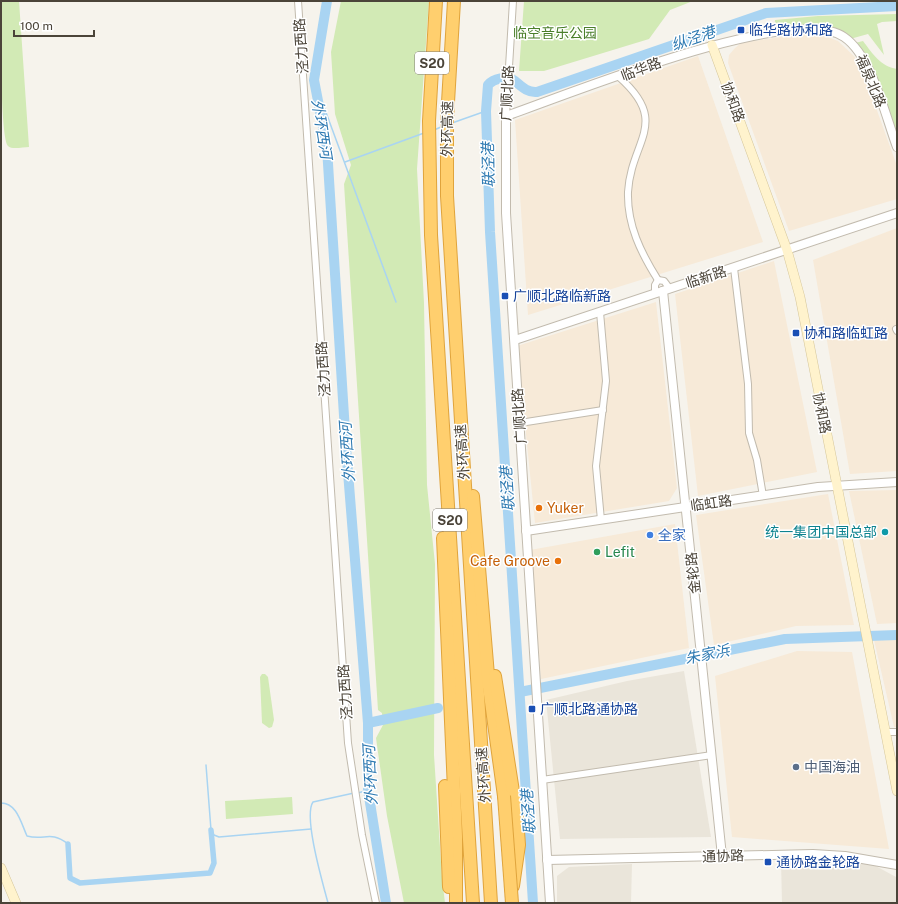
<svg xmlns="http://www.w3.org/2000/svg" width="898" height="904" font-family="'Public Sans','Noto Sans SC',sans-serif">
<style>
.residential{fill:#eae5da}
.commercial{fill:#f7ead8}
.green{fill:#d2eab5}
.lines{fill:none;stroke-linecap:round;stroke-linejoin:round}
.stream{stroke:#a9d4f2;stroke-width:1.5}
.canal{stroke:#a9d4f2;stroke-width:5.5}
.river{stroke:#a9d4f2;stroke-width:10}
.minor-casing{stroke:#c2bbae;stroke-width:8}
.tertiary-casing{stroke:#c2bbae;stroke-width:10}
.secondary-casing{stroke:#d6c79b;stroke-width:10}
.motorway-casing{stroke:#e0a43c;stroke-width:14}
.minor{stroke:#fff;stroke-width:6}
.tertiary{stroke:#fff;stroke-width:8}
.secondary{stroke:#fff3cd;stroke-width:9}
.motorway{stroke:#ffcf6e;stroke-width:12}
.motorway-bridge-casing{stroke:#e0a43c;stroke-width:14;stroke-linecap:butt}
.motorway-bridge{stroke:#ffcf6e;stroke-width:12}
.transit-dot{fill:#1a4fb4;stroke:#fff;stroke-width:1.5}
.food-dot{fill:#e8710a;stroke:#fff;stroke-width:1.5}
.culture-dot{fill:#0f9aa8;stroke:#fff;stroke-width:1.5}
.shop-dot{fill:#3f7fe0;stroke:#fff;stroke-width:1.5}
.leisure-dot{fill:#2e9e5b;stroke:#fff;stroke-width:1.5}
.service-dot{fill:#5c6f8a;stroke:#fff;stroke-width:1.5}
.labels{text-anchor:middle;dominant-baseline:central;stroke-width:3;stroke-linejoin:round;paint-order:stroke}
.shield{fill:#fff;stroke:#817c74;stroke-width:1}
.shield-label{font-size:13px;font-weight:bold;fill:#4b4439}
.transit-label{font-size:14px;fill:#164399;stroke:#fff;text-anchor:start}
.park-label{font-size:14px;fill:#4a7f2a;stroke:#fff}
.street-label{font-size:14px;fill:#4b4439;stroke:#fff}
.food-label{font-size:14px;fill:#c56008;stroke:#fff;text-anchor:start}
.culture-label{font-size:14px;fill:#0d838f;stroke:#fff;text-anchor:end}
.shop-label{font-size:14px;fill:#366cbe;stroke:#fff;text-anchor:start}
.leisure-label{font-size:14px;fill:#27864d;stroke:#fff;text-anchor:start}
.service-label{font-size:14px;fill:#4e5e75;stroke:#fff;text-anchor:start}
.water-label{font-size:15px;font-style:italic;fill:#2e7ab2;stroke:#fff}
</style>
<rect width="100%" height="100%" fill="#f6f3ec"/>
<g class="residential">
<path d="M684 671 711 837 560 839 546 700 627 681Z"/>
<path d="M781 861 872 864 896 877 897 903H782Z"/>
<path d="M632 864 631 903H557V876L569 867Z"/>
</g>
<g class="commercial">
<path d="M814 32 838 41 854 56 861 66 897 166V199L789 231 728 63 729 55 735 48 741 43Z"/>
<path d="M698 56 763 242 528 315 515 120Z"/>
<path d="M897 228V471L850 474 813 260Z"/>
<path d="M774 261 817 472 698 496 675 294Z"/>
<path d="M656 302 677 488 669 501 535 523 517 346Z"/>
<path d="M897 490V623L877 624 849 491Z"/>
<path d="M828 494 854 625 796 626 714 645 696 515Z"/>
<path d="M675 524 689 648 541 679 530 550Z"/>
<path d="M874 640H897V727H894Z"/>
<path d="M797 651 852 652 889 849 732 837 715 676Z"/>
</g>
<g class="green">
<path d="M1 1H19L29 147C23 147 12 150 8 146 0 136 1 22 1 1Z"/>
<path d="M341 1H429L417 169 424 303 427 485 435 564 434 755 442 878 445 903H404L387 816 376 738 383 725 382 713 378 710 344 184 351 165 335 114 331 52Z"/>
<path d="M524 1H693L670 10 649 39 544 71H519Z"/>
<path d="M897 14V21L882 22 877 24 884 55 868 34 850 39 837 30 820 27 774 31 775 20 818 16Z"/>
<path d="M863 41C873 54 880 66 897 69V137L855 43Z"/>
<path d="M262 674H265L268 677 274 720 272 727 269 728 262 723 260 677Z"/>
<path d="M292 797 293 814 226 819 225 801Z"/>
</g>
<g class="lines">
<g class="stream">
<path d="M314 80 396 302"/>
<path d="M452 123 486 111"/>
<path d="M434 130 441 127"/>
<path d="M345 162 424 133"/>
<path d="M206 765 211 830 214 835 219 837 311 829"/>
<path d="M358 793 368 790"/>
<path d="M1 803C17 803 21 823 27 836 45 841 50 830 68 844"/>
<path d="M328 903C323 884 303 816 313 802L354 793"/>
</g>
<path class="canal" d="M68 844 70 878 80 883 210 873 214 863 211 830"/>
<g class="river">
<path d="M327 1 314 80 327 148 346 447 368 723V790L386 903"/>
<path d="M520 692 785 639 897 635"/>
<path d="M368 723 438 708"/>
<path d="M533 903 490 232 486 111 488 85C493 79 507 75 515 81 521 86 527 93 537 92L766 13 897 6"/>
</g>
<defs>
<g id="minor">
<path d="M298 1 348 743 362 835 376 903"/>
<path d="M619 77C671 123 631 140 628 192 627 225 641 253 658 280"/>
<path d="M506 116 513 1"/>
<path d="M734 268 748 384 749 433 757 460 763 496"/>
<path d="M655 294V285L658 280 664 281 670 289"/>
<path d="M600 312 606 381 596 466 601 520"/>
<path d="M896 329 897 331"/>
<path d="M520 423 603 410"/>
<path d="M886 732H897"/>
<path d="M542 780 712 755"/>
</g>
<g id="tertiary">
<path d="M663 291 722 856"/>
<path d="M515 340 897 213"/>
<path d="M526 531 818 487 897 482"/>
<path d="M547 860 813 854 845 856 897 865"/>
<path d="M550 903 506 213V116C567 95 793 2 844 37 872 56 885 115 897 147"/>
</g>
<g id="secondary">
<path d="M712 45 787 250 800 297 897 791"/>
<path d="M1 868 16 903"/>
</g>
<g id="motorway">
<path d="M436 1 429 121 431 235 473 903"/>
<path d="M454 1 447 119V196L491 903"/>
<path d="M473 496 489 687 504 796"/>
<path d="M443 538 456 836V903"/>
<path d="M495 676 517 817 519 845 513 886"/>
<path d="M445 786 449 887"/>
</g>
</defs>
<use href="#minor" class="minor-casing"/>
<use href="#tertiary" class="tertiary-casing"/>
<use href="#secondary" class="secondary-casing"/>
<use href="#motorway" class="motorway-casing"/>
<use href="#minor" class="minor"/>
<use href="#tertiary" class="tertiary"/>
<use href="#secondary" class="secondary"/>
<use href="#motorway" class="motorway"/>
<defs>
<path id="motorway-bridge" d="M504 796 512 903"/>
</defs>
<use href="#motorway-bridge" class="motorway-bridge-casing"/>
<use href="#motorway-bridge" class="motorway-bridge"/>
</g>
<g class="transit-dot">
<rect x="737" y="26" width="8" height="8" rx="2"/>
<rect x="501" y="292" width="8" height="8" rx="2"/>
<rect x="792" y="329" width="8" height="8" rx="2"/>
<rect x="528" y="705" width="8" height="8" rx="2"/>
<rect x="764" y="858" width="8" height="8" rx="2"/>
</g>
<g class="food-dot">
<circle cx="539" cy="508" r="4"/>
<circle cx="558" cy="561" r="4"/>
</g>
<circle class="culture-dot" cx="885" cy="532" r="4"/>
<circle class="shop-dot" cx="650" cy="535" r="4"/>
<circle class="leisure-dot" cx="597" cy="552" r="4"/>
<circle class="service-dot" cx="796" cy="767" r="4"/>
<g class="labels">
<g class="shield">
<rect x="415" y="52" width="34" height="22" rx="3"/>
<rect x="433" y="509" width="34" height="22" rx="3"/>
</g>
<g class="shield-label">
<text x="432" y="63">S20</text>
<text x="450" y="520">S20</text>
</g>
<g class="transit-label">
<text x="749" y="30">临华路协和路</text>
<text x="513" y="296">广顺北路临新路</text>
<text x="804" y="333">协和路临虹路</text>
<text x="540" y="709">广顺北路通协路</text>
<text x="776" y="862">通协路金轮路</text>
</g>
<g class="park-label">
<text x="555" y="33">临空音乐公园</text>
</g>
<g class="street-label">
<text transform="translate(301 46) rotate(-94)">泾力西路</text>
<text transform="translate(641 69) rotate(-20)">临华路</text>
<text transform="translate(871 81) rotate(67)">福泉北路</text>
<text transform="translate(507 93) rotate(-87)">广顺北路</text>
<text transform="translate(733 102) rotate(70)">协和路</text>
<text transform="translate(447 129) rotate(-89)">外环高速</text>
<text transform="translate(706 277) rotate(-18)">临新路</text>
<text transform="translate(323 369) rotate(-94)">泾力西路</text>
<text transform="translate(822 413) rotate(79)">协和路</text>
<text transform="translate(519 416) rotate(-94)">广顺北路</text>
<text transform="translate(462 452) rotate(-94)">外环高速</text>
<text transform="translate(711 503) rotate(-8)">临虹路</text>
<text transform="translate(693 573) rotate(-96)">金轮路</text>
<text transform="translate(345 692) rotate(-94)">泾力西路</text>
<text transform="translate(483 775) rotate(-94)">外环高速</text>
<text transform="translate(723 856) rotate(-2)">通协路</text>
</g>
<g class="food-label">
<text x="547" y="508">Yuker</text>
<text x="550" y="561" text-anchor="end">Cafe Groove</text>
</g>
<g class="culture-label">
<text x="877" y="532">统一集团中国总部</text>
</g>
<g class="shop-label">
<text x="658" y="535">全家</text>
</g>
<g class="leisure-label">
<text x="605" y="552">Lefit</text>
</g>
<g class="service-label">
<text x="804" y="767">中国海油</text>
</g>
<g class="water-label">
<text transform="translate(693 38) rotate(-19)">纵泾港</text>
<text transform="translate(322 129) rotate(81)">外环西河</text>
<text transform="translate(488 165) rotate(-91)">联泾港</text>
<text transform="translate(347 452) rotate(-94)">外环西河</text>
<text transform="translate(507 489) rotate(-94)">联泾港</text>
<text transform="translate(707 654) rotate(-11)">朱家浜</text>
<text transform="translate(370 775) rotate(-93)">外环西河</text>
<text transform="translate(528 812) rotate(-94)">联泾港</text>
</g>
</g>
<rect width="898" height="904" fill="none" stroke="#4b4439" stroke-width="4"/>
<path d="M14 30v6h80v-6" fill="none" stroke="#4b4439" stroke-width="2"/>
<text x="20" y="30" font-size="12" fill="#4b4439" stroke="#ffffff" stroke-width="3" paint-order="stroke">100 m</text>
</svg>
